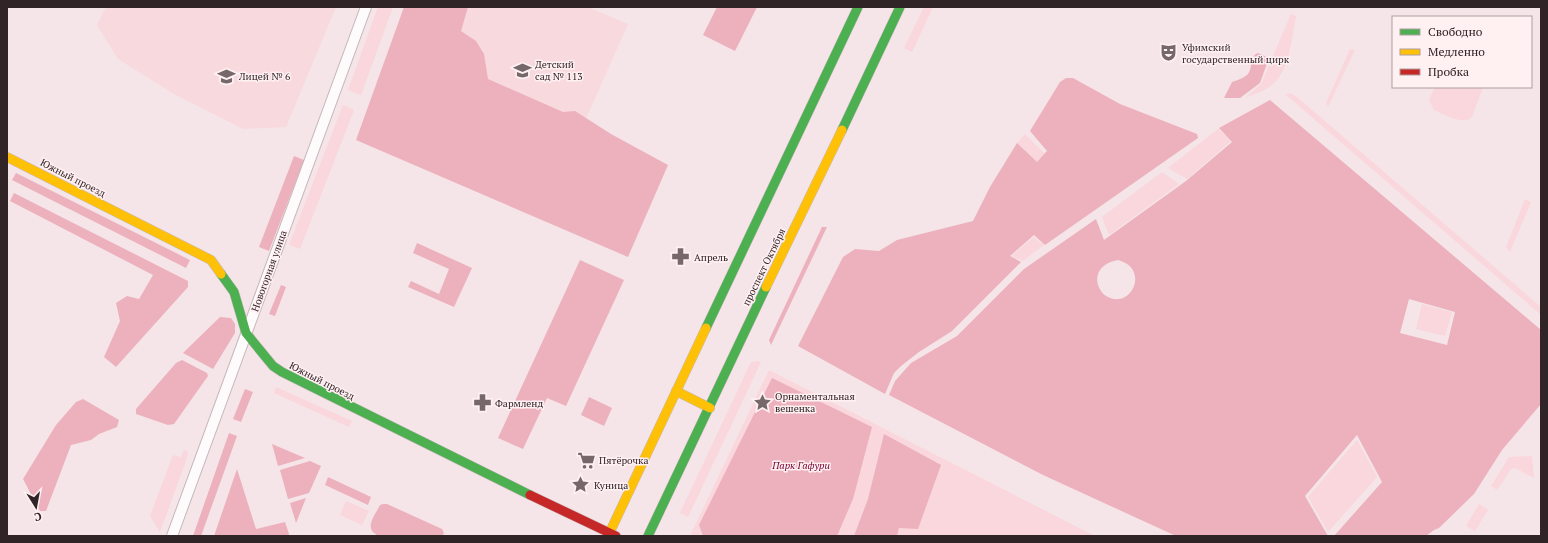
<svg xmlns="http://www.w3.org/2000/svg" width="1548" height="543" font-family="'PT Serif',serif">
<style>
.built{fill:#f8d9de}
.green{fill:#f9d7dc}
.forest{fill:#ecb1bd;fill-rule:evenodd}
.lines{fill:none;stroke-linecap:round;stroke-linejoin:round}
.street-casing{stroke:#c5b7ba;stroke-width:12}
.fast-casing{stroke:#c5b7ba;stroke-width:10}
.slow-casing{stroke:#c5b7ba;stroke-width:10}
.jam-casing{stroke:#c5b7ba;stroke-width:10}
.street{stroke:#fefbfc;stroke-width:10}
.fast{stroke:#4caf50;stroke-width:9}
.slow{stroke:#ffc107;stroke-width:9}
.jam{stroke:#c62828;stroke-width:9}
.labels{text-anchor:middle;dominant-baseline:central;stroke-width:3;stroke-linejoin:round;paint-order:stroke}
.poi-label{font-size:10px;fill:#312426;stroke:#fff0f2;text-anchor:start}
.street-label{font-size:10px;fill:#312426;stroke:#fff0f2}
.park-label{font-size:10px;font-style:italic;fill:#770031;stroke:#fff0f2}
</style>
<rect width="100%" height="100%" fill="#f5e5e8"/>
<g class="built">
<path d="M106 7H336L286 127 243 129 174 94 118 59 97 25Z"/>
<path d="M465 7H588L628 24 557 184 414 122Z"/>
</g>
<g class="green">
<path d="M378 7H393L361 95 348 90Z"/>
<path d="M924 7H933L912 52 904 48Z"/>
<path d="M1291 14 1296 16C1291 40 1290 74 1268 88 1261 92 1252 95 1245 98L1261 84Z"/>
<path d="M1350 49 1355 50 1328 107 1326 103Z"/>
<path d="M1435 87H1483L1472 117C1464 126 1443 114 1434 110L1429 100Z"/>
<path d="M1290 93 1297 97 1541 307V315L1285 94Z"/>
<path d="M343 105 354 110 300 249 289 245Z"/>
<path d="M1218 129 1231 141 1187 179 1168 168Z"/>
<path d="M1025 134 1045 154 1037 163 1017 143Z"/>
<path d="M1162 172 1179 184 1109 235 1102 217Z"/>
<path d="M1525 199 1531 202 1510 252 1506 247Z"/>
<path d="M1034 237 1044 245 1023 261 1011 256Z"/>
<path d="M1422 304 1452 312 1445 336 1416 329Z"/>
<path d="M758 361 761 362 688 517 680 513 751 362Z"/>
<path d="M769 370 1095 536H690Z"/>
<path d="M276 387 352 421 349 427 274 393Z"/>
<path d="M1357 440 1377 477 1328 532 1308 497Z"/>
<path d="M184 450 188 451 187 458 160 532 150 516 173 455 181 457Z"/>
<path d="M1532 456 1534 478 1515 468 1511 469 1497 490 1491 486 1509 457Z"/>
<path d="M346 501 369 511 362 525 340 515Z"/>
<path d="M1479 504 1488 510 1475 531 1466 526Z"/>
</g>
<g class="forest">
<path d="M404 7H468L461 31 476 41 484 54 488 79 563 112 575 111 611 134 668 165 628 257 356 140Z"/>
<path d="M717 7H757L735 51 703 35Z"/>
<path d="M1258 53 1269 58 1260 83 1240 98H1224L1232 82C1237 80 1242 79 1247 75 1254 68 1248 57 1258 53Z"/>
<path d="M1066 78H1073L1120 104 1197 134 1198 138 1045 245 1034 235 1010 256 1021 262 952 331 919 352 901 366 894 373 885 394 798 346 843 257 855 249 879 251 897 240 973 221 990 187 1017 143 1037 162 1047 151 1030 131 1060 82Z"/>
<path d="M1270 100 1541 330V404L1502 450 1474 494 1439 528 1434 530 1426 536H1334L1382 482 1357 435 1305 496 1328 536H1176L1043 475 889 395 895 381 911 363 957 336 1024 269 1096 219 1104 240 1186 181 1232 142 1219 128ZM1118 260C1150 268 1132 309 1108 297 1103 295 1100 290 1098 285 1094 271 1105 262 1118 260ZM1409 299 1455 312 1447 345 1400 333Z"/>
<path d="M294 156 304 160 269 251 259 247Z"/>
<path d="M16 173 190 260 186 268 12 180Z"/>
<path d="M14 193 188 281V287L116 367 104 357 120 321 116 303 127 296 139 299 153 275 10 201Z"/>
<path d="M822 227H827L771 345 769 340Z"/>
<path d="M417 243 472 268 454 307 408 287 411 281 439 294 449 269 413 253Z"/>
<path d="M580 260 624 280 566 406 547 398 523 449 498 438Z"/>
<path d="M281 285 286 287 275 316 269 314Z"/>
<path d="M220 317 231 318 235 324V333L213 369 183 353Z"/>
<path d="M182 360 207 373 208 376 174 424 168 425 136 414V409L176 363Z"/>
<path d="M772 378 872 427 853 499 837 536H703L699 525Z"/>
<path d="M245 389 253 392 241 422 233 419Z"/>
<path d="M589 397 612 408 604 426 581 415Z"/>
<path d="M83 399 119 420 117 427 99 434 91 440 71 445 46 511H40L23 479 56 425 76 402Z"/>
<path d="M229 433 237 436 201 536H193Z"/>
<path d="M884 434 941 465 918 529 899 528 897 536H854L868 499Z"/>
<path d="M272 444 305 458 278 466Z"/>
<path d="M310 461 321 466 309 493 288 499 280 470Z"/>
<path d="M237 469 256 529 285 522 289 534 288 536H214Z"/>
<path d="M328 477 371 497 368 505 325 485Z"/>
<path d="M306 498 296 523 290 503Z"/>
<path d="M383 504H387L442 529 444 533 442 536H379C363 529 374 517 380 505Z"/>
</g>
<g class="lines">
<defs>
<path id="street" d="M172 536 366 7"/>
<g id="fast">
<path d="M842 130 900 7"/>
<path d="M221 274 234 292 246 333 273 366 282 372 530 495"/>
<path d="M706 328 858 7"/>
<path d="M648 536 766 287"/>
</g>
<g id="slow">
<path d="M7 157 211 260 221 274"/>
<path d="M766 287 842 130"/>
<path d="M676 391 710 408"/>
<path d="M608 536 706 328"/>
</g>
<path id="jam" d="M530 495 616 536"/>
</defs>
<use href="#street" class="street-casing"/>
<use href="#fast" class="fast-casing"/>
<use href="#slow" class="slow-casing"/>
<use href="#jam" class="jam-casing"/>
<use href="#street" class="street"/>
<use href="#fast" class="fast"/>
<use href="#slow" class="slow"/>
<use href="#jam" class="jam"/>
</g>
<defs>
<symbol id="theatre-bare" viewBox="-9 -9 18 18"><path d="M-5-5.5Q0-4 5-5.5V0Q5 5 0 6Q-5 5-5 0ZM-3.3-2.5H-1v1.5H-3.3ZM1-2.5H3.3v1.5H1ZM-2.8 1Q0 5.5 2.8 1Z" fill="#76686a" stroke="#fff0f2" stroke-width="2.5" paint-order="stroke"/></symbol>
<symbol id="school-bare" viewBox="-9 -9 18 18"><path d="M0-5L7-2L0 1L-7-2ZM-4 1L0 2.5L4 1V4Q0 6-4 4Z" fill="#76686a" stroke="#fff0f2" stroke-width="2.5" paint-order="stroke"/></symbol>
<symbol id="pharmacy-bare" viewBox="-9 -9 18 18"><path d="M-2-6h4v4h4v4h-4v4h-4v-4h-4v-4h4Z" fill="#76686a" stroke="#fff0f2" stroke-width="2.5" paint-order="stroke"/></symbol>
<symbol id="sight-bare" viewBox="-9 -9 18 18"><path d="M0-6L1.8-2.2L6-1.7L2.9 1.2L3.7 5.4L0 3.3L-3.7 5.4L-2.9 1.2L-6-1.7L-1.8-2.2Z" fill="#76686a" stroke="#fff0f2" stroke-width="2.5" paint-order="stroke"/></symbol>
<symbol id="supermarket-bare" viewBox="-9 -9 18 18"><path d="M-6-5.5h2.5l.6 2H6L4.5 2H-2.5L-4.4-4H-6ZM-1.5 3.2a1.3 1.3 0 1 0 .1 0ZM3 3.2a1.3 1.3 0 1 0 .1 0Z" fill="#76686a" stroke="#fff0f2" stroke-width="2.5" paint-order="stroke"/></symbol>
</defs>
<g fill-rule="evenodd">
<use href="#theatre-bare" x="1156" y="40" width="25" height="25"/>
<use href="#school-bare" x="510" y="58" width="25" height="25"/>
<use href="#school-bare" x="214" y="64" width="25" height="25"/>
<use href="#pharmacy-bare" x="668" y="244" width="25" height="25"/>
<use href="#sight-bare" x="750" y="390" width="25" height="25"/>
<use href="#pharmacy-bare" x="470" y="390" width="25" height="25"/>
<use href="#supermarket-bare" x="574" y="448" width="25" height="25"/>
<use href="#sight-bare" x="568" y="472" width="25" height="25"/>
</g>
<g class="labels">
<g class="poi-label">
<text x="1182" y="47">Уфимский<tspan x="1182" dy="12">государственный цирк</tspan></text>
<text x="535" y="64">Детский<tspan x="535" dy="12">сад № 113</tspan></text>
<text x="239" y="76">Лицей № 6</text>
<text x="694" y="257">Апрель</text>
<text x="775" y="396">Орнаментальная<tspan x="775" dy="12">вешенка</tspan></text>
<text x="495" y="403">Фармленд</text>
<text x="599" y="460">Пятёрочка</text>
<text x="594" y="485">Куница</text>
</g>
<g class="street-label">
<text transform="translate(73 178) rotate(27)">Южный проезд</text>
<text transform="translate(764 267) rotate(-64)">проспект Октября</text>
<text transform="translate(269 271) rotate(-70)">Новогорная улица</text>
<text transform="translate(322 381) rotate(27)">Южный проезд</text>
</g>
<g class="park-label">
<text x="801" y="465">Парк Гафури</text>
</g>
</g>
<rect width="1548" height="543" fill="none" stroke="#312426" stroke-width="16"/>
<rect x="1392" y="16" width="140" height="72" fill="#fff0f2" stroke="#ad9ea0"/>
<rect x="1400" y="29" width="20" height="6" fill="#4caf50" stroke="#ad9ea0"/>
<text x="1428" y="36" font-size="12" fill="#312426">Свободно</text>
<rect x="1400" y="49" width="20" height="6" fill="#ffc107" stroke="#ad9ea0"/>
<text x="1428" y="56" font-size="12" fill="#312426">Медленно</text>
<rect x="1400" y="69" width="20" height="6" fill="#c62828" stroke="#ad9ea0"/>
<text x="1428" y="76" font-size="12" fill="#312426">Пробка</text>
<g transform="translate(36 507) rotate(169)" stroke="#fff0f2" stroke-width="3" paint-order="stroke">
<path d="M0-3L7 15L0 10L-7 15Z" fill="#312426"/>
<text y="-6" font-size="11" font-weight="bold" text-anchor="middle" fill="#312426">С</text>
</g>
</svg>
